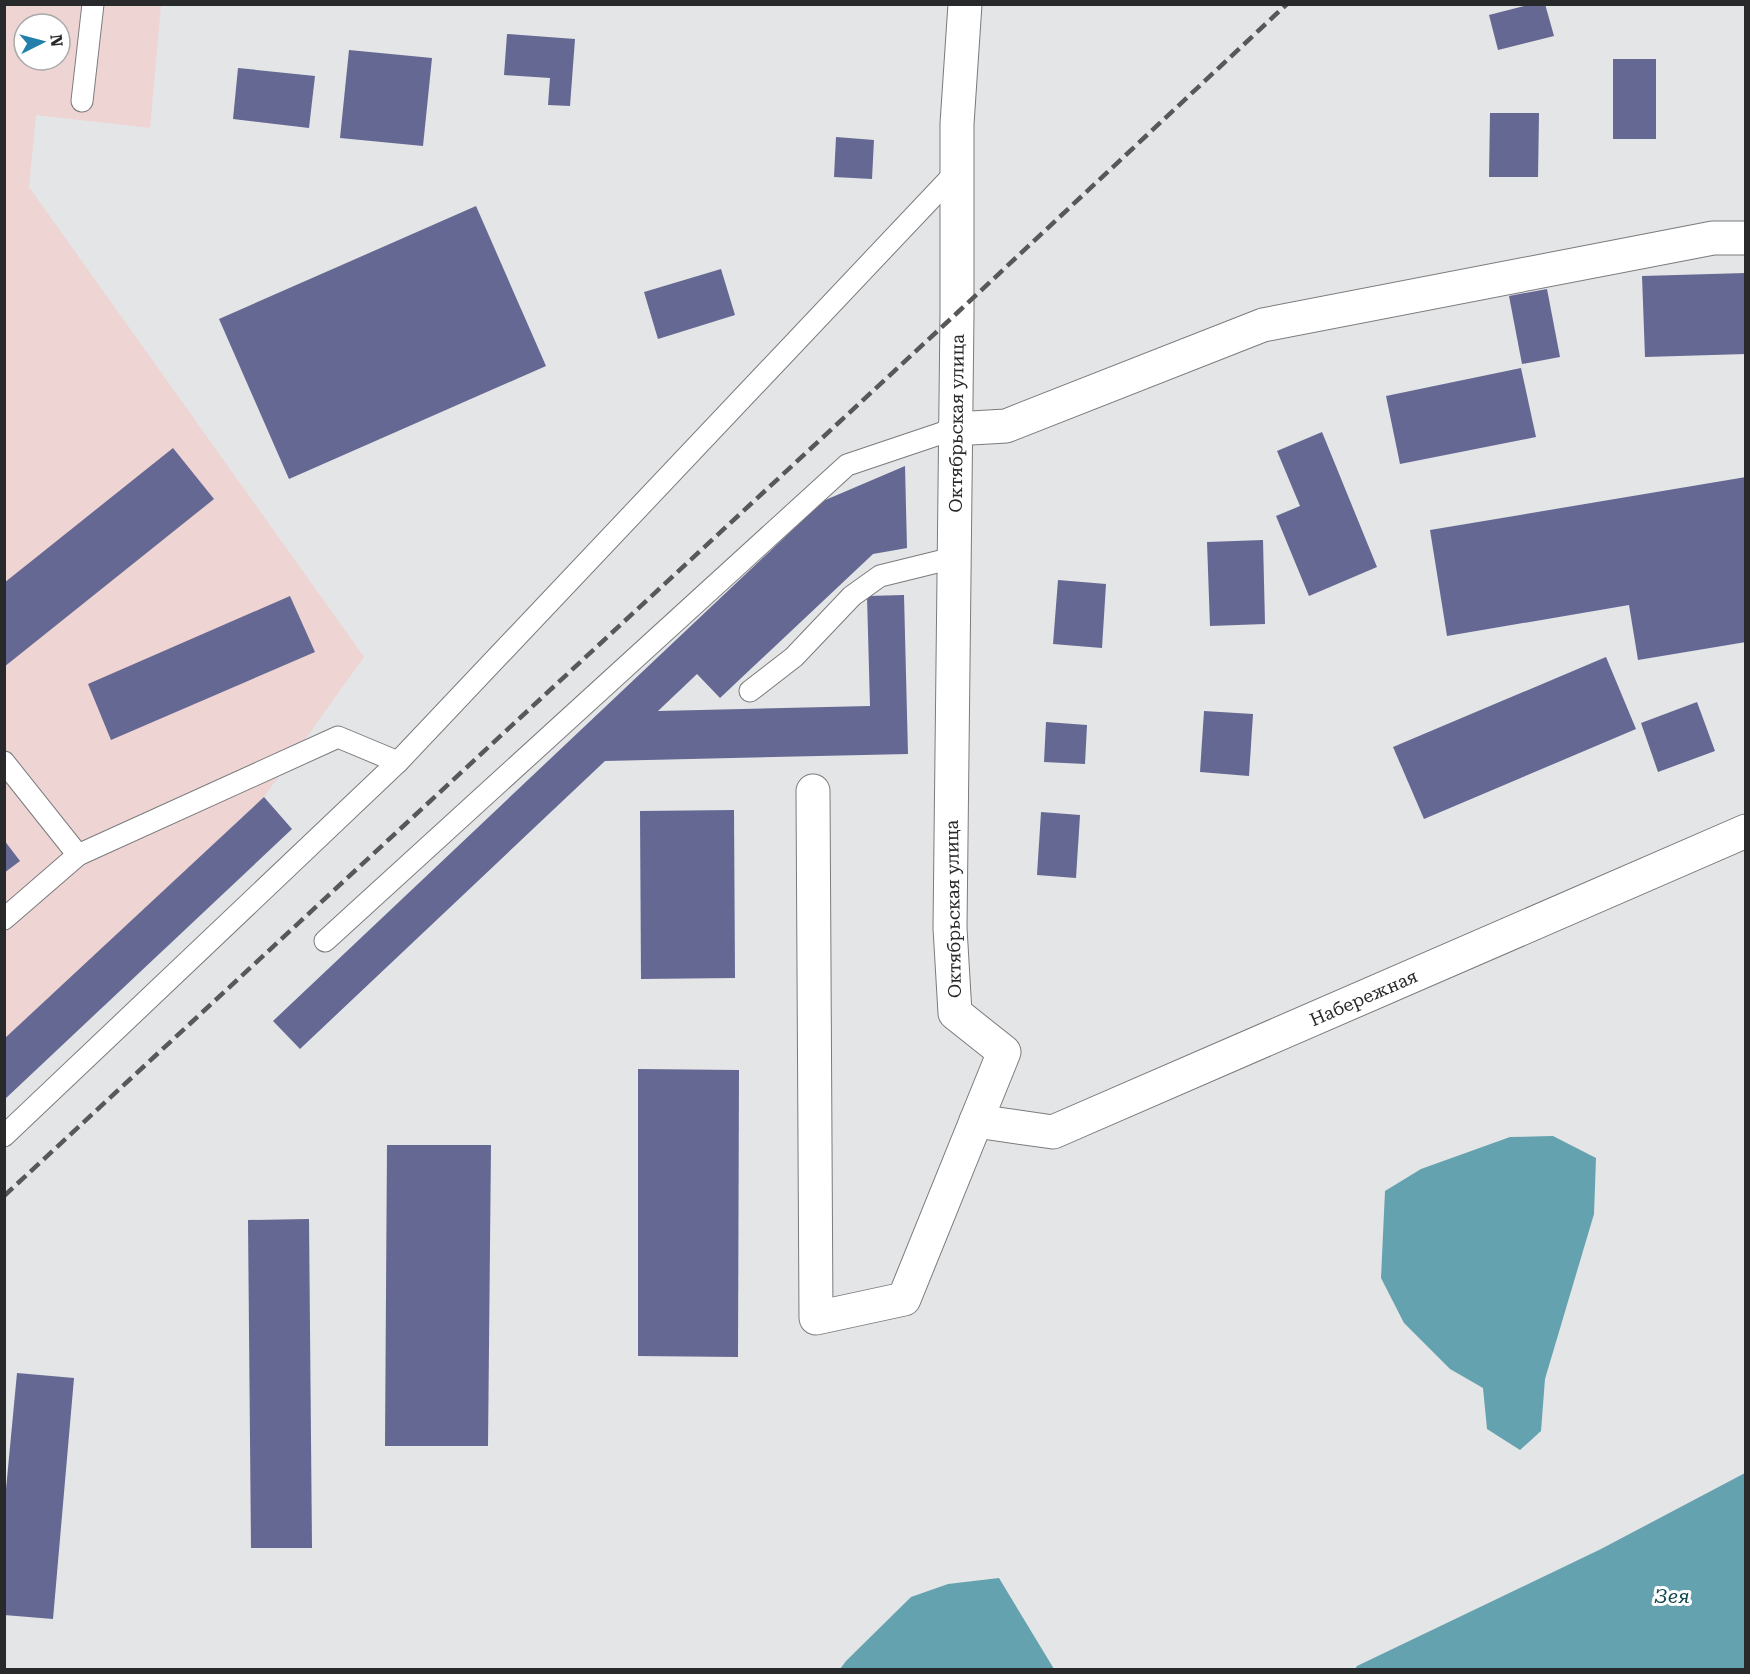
<svg xmlns="http://www.w3.org/2000/svg" width="1750" height="1674" font-family="'Roboto Serif',serif">
<style>
.industrial{fill:#eed4d3;fill-rule:evenodd}
.water{fill:#65a2af}
.building{fill:#656892}
.lines{fill:none;stroke-linecap:round;stroke-linejoin:round}
.service-casing{stroke:#7b7b7e;stroke-width:23}
.minor-casing{stroke:#7b7b7e;stroke-width:35}
.service{stroke:#fff;stroke-width:21}
.minor{stroke:#fff;stroke-width:33}
.rail{stroke:#575859;stroke-width:4.5;stroke-dasharray:12 6;stroke-linecap:butt}
.labels{text-anchor:middle;dominant-baseline:central;stroke-width:6;stroke-linejoin:round;paint-order:stroke}
.street-label{font-size:18px;fill:#28292a;stroke:#fff}
.water-label{font-size:20px;font-style:italic;fill:#114852;stroke:#fff}
</style>
<rect width="100%" height="100%" fill="#e4e5e7"/>
<path class="industrial" d="M5 5H161L150 128 36 115 29 187 364 657 264 797 5 1039ZM24 24H60V60H24Z"/>
<g class="water">
<path d="M1553 1136 1596 1158 1594 1214 1545 1379 1541 1431 1520 1450 1487 1429 1483 1388 1450 1369 1404 1323 1381 1278 1385 1191 1421 1169 1510 1137Z"/>
<path d="M1745 1473V1669H1355L1357 1666 1601 1549Z"/>
<path d="M999 1578 1054 1669H840L846 1661 911 1597 948 1584Z"/>
</g>
<g class="building">
<path d="M1532 4H1545L1554 36 1498 50 1489 15Z"/>
<path d="M507 34 575 39 570 106 548 105 550 78 504 75Z"/>
<path d="M349 50 432 58 423 146 340 138Z"/>
<rect x="1613" y="59" width="43" height="80"/>
<path d="M238 68 315 76 309 128 233 119Z"/>
<path d="M1490 113H1539L1538 177H1489Z"/>
<path d="M836 137 874 140 872 179 834 177Z"/>
<path d="M476 206 546 366 289 479 219 319Z"/>
<path d="M721 269 735 315 658 339 644 292Z"/>
<path d="M1746 273V354L1645 357 1642 276Z"/>
<path d="M1547 289 1560 357 1522 364 1509 296Z"/>
<path d="M1521 368 1536 437 1400 464 1386 396Z"/>
<path d="M1322 432 1377 567 1309 596 1276 516 1300 506 1277 451Z"/>
<path d="M173 448 214 499 4 667V583Z"/>
<path d="M905 466 907 548 873 554 720 698 697 674 658 711 870 706 867 596 904 595 908 754 605 761 300 1049 273 1021 823 501Z"/>
<path d="M1746 477V642L1638 660 1629 605 1447 636 1430 530Z"/>
<path d="M1263 540 1265 624 1210 626 1207 542Z"/>
<path d="M1058 580 1106 584 1102 648 1053 644Z"/>
<path d="M290 596 315 652 111 740 88 684Z"/>
<path d="M1606 657 1636 729 1424 819 1393 747Z"/>
<path d="M1697 702 1715 751 1658 772 1641 723Z"/>
<path d="M1204 711 1253 714 1249 776 1200 772Z"/>
<path d="M1046 722 1087 725 1085 764 1044 762Z"/>
<path d="M264 797 292 829 4 1100V1039Z"/>
<path d="M734 810 735 978 641 979 640 811Z"/>
<path d="M1041 812 1080 815 1076 878 1037 875Z"/>
<path d="M4 840 20 861 4 873Z"/>
<path d="M638 1069 739 1070 738 1357 638 1356Z"/>
<path d="M387 1145H491L488 1446H385Z"/>
<path d="M309 1219 312 1548H251L248 1220Z"/>
<path d="M17 1373 74 1378 53 1619 4 1615V1510Z"/>
</g>
<g class="lines">
<defs>
<g id="service">
<path d="M82 101 93 4"/>
<path d="M750 691 794 657 852 596 880 576 953 558"/>
<path d="M4 762 78 855"/>
<path d="M4 919 78 855 338 737 398 762 957 171"/>
<path d="M325 941 847 465 954 429"/>
<path d="M4 1136 398 762"/>
</g>
<g id="minor">
<path d="M954 429 1006 426 1263 325 1713 238H1746"/>
<path id="s1" d="M813 791 816 1318 904 1299 1004 1052 955 1013 950 928 957 313V124L965 4"/>
<path id="s2" d="M976 1121 1053 1132 1746 831"/>
</g>
</defs>
<use href="#service" class="service-casing"/>
<use href="#minor" class="minor-casing"/>
<use href="#service" class="service"/>
<use href="#minor" class="minor"/>
<path class="rail" d="M4 1196 957 313 1287 4"/>
</g>
<g class="labels">
<g class="street-label">
<text stroke="none"><textPath href="#s1" startOffset="1536">Октябрьская улица</textPath></text>
<text transform="translate(953 909) rotate(-91)">Октябрьская улица</text>
<text stroke="none"><textPath href="#s2" startOffset="416">Набережная</textPath></text>
</g>
<g class="water-label">
<text x="1672" y="1596">Зея</text>
</g>
</g>
<rect width="1750" height="1674" fill="none" stroke="#28292a" stroke-width="12"/>
<g transform="translate(42 42) rotate(84)"><circle r="28" fill="#ffffff" stroke="#a9a9aa" stroke-width="1.5"/>
<path d="M0-4.5L10 22L0 15L-10 22Z" fill="#227fac"/>
<text y="-9" font-size="16" font-weight="bold" text-anchor="middle" fill="#28292a">N</text>
</g>
</svg>
